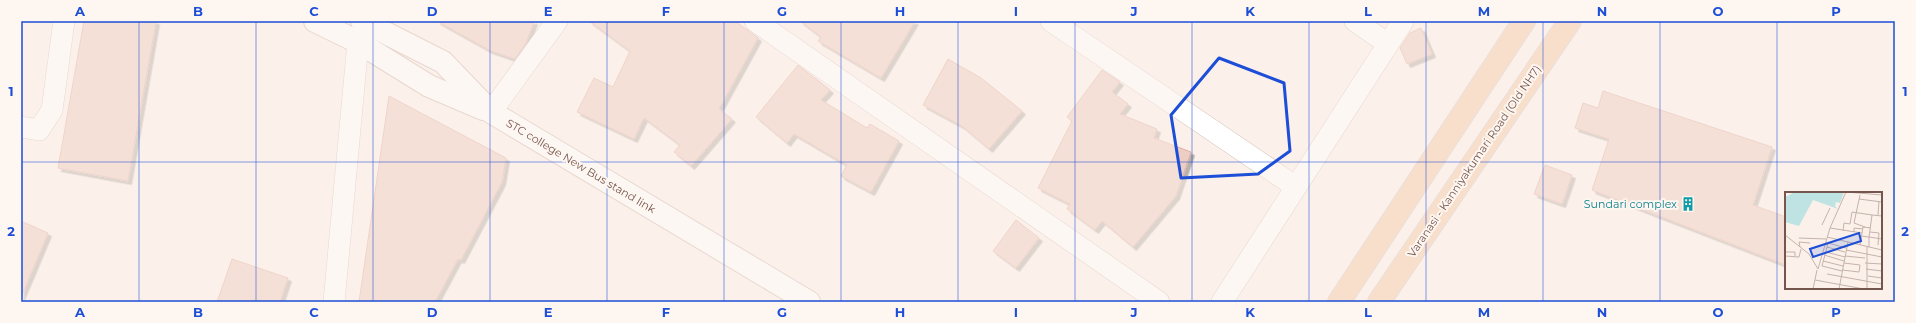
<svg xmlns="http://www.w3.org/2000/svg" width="1916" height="323" font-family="Montserrat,sans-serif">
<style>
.building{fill:#eecdc3;stroke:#dfb1a5;filter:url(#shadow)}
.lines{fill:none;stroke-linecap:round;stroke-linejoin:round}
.street-casing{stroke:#cebab3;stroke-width:22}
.secondary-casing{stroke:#d1b9b1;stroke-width:24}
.primary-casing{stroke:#d5ccca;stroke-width:24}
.street{stroke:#fff;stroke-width:21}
.secondary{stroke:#fff;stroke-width:22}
.primary{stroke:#f3caa8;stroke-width:22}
.marked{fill:none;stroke:#1d4ed8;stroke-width:3;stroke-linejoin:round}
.grid{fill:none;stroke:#1d4ed8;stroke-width:1;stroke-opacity:0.55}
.labels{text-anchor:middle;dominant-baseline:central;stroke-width:4;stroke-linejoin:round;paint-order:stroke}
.street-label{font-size:11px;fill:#74564f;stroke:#fef6f0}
.culture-label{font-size:11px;fill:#0d838f;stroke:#fef6f0;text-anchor:end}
.inset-road{fill:none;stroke:#c5b3ac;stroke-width:1}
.view{fill:#1d4ed8;fill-opacity:0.15;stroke:#1d4ed8;stroke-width:2}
.inset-edge{fill:none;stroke:#74564f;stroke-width:2}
.neatline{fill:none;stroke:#1d4ed8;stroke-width:1.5}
.grid-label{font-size:13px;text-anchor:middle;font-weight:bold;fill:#1d4ed8}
</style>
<defs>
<filter id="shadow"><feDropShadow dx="3.5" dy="3.5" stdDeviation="0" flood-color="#0004"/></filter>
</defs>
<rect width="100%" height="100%" fill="#fbf1ea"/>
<g class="building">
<path d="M84 21H156L128 181 58 168Z"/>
<path d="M437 21H534L526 43 515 59 489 50Z"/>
<path d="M589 21H735L758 38 719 109 732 119 691 166 674 152 680 145 644 118 634 139 577 112 594 78 613 87 630 51Z"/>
<path d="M800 21H915L881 78 818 41 821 37Z"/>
<path d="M1421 28 1432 54 1407 64 1400 48 1410 33Z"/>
<path d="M948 59 981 78 1022 111 989 149 962 126 923 105Z"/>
<path d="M798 65 830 90 821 100 867 128 870 124 899 141 871 192 841 176 847 165 794 134 787 143 756 117Z"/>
<path d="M1102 70 1120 82 1112 92 1128 104 1120 114 1157 129 1154 138 1191 152 1176 196 1133 247 1102 221 1095 230 1067 209 1070 204 1038 188 1072 121 1067 117Z"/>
<path d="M1603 91 1772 147 1753 205 1786 217V265L1592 190 1609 139 1575 128 1583 103 1598 108Z"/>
<path d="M389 96 506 158 502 182 461 260 458 259 435 302H359Z"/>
<path d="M1545 165 1572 175 1562 204 1534 194Z"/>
<path d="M1016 220 1039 238 1016 268 993 251Z"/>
<path d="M21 221 48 233 21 297Z"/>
<path d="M232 259 288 278 280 302H217Z"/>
</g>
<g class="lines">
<defs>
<g id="street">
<path d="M755 21 1159 302"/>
<path d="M1051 21 1296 187"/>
<path d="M1355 21 1388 44"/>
<path d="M491 112 557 21"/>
<path d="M21 127 39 130 52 110 64 21"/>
<path d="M334 302 358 42"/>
<path d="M1222 302 1403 21"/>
</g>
<g id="secondary">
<path d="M315 21 358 42 429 86 483 109"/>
<path d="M362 21 443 62 491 112 809 302"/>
</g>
<g id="primary">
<path d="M1339 302 1524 21"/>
<path d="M1379 302 1570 21"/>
</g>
</defs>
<use href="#street" class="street-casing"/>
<use href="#secondary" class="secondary-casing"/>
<use href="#primary" class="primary-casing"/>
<use href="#street" class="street"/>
<use href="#secondary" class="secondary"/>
<use href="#primary" class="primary"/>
</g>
<path d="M0 0H1916V323H0ZM1219 58 1284 83 1290 151 1258 174 1181 178 1171 115Z" fill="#fbf1ea" fill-opacity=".55" fill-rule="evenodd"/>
<path class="marked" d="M1219 58 1284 83 1290 151 1258 174 1181 178 1171 115Z"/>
<path class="grid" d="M139 21V302M256 21V302M373 21V302M490 21V302M607 21V302M724 21V302M841 21V302M958 21V302M1075 21V302M1192 21V302M1309 21V302M1426 21V302M1543 21V302M1660 21V302M1777 21V302M21 162H1895"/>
<defs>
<symbol id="building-bare" viewBox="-9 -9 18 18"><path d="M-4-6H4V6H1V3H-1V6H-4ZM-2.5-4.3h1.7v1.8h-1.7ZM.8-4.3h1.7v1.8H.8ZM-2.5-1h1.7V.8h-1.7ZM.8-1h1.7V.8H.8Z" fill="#0f9aa8" stroke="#fef6f0" stroke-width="2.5" paint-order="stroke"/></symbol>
</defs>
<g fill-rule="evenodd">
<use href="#building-bare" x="1678" y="194" width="20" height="20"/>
</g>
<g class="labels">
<g class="street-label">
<text transform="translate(1474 161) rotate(-56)">Varanasi - Kanniyakumari Road (Old NH7)</text>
<text transform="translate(581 166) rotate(31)">STC college New Bus stand link</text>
</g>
<g class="culture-label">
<text x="1677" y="204">Sundari complex</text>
</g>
</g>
<g transform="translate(1785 192)">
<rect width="97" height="97" fill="#fbf1ea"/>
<path d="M10 0H59L55 11 51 10 50 14 53 17 28 8 14 34 0 30V5Z" fill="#bfe3e2"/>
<path class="inset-road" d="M61 0 97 3M75 3 69 31 80 35M74 7 97 10M93 23 94 9M97 24 87 23 84 45 97 47M37 33 45 16M45 36 77 41M58 39 59 31 65 32 67 20 87 23M69 40V36L78 37M85 40 94 41 93 53M0 43 24 62 33 77M76 44 84 45V55M42 45 97 58M14 46 41 47M75 53 78 35 86 36M82 54V97M15 55 14 50 25 51M42 55 60 60M61 58 97 65M0 60H10V64M41 60 60 65M39 63 59 69M0 64 14 65 16 57M60 64 80 66M38 69 58 74M80 71 97 72M33 77 45 36 61 0M81 77 97 79M57 78 74 80 75 73 59 71M57 79 37 74 43 51 61 56M42 82 97 92M83 84 97 86M30 88 79 97M28 97 32 78M54 97 63 50"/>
<path class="view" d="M74 41 76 49 28 65 25 57Z"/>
<rect width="97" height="97" class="inset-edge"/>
</g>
<rect width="1916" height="323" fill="none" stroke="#fef6f0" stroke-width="44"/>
<rect x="22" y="22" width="1872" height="279" class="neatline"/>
<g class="grid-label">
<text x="80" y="16">A</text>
<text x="198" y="16">B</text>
<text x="314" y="16">C</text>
<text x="432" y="16">D</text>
<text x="548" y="16">E</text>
<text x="666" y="16">F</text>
<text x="782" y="16">G</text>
<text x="900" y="16">H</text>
<text x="1016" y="16">I</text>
<text x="1134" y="16">J</text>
<text x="1250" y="16">K</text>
<text x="1368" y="16">L</text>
<text x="1484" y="16">M</text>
<text x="1602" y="16">N</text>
<text x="1718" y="16">O</text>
<text x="1836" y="16">P</text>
<text x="11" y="96">1</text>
<text x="1905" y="96">1</text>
<text x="11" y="236">2</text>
<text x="1905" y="236">2</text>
<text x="80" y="317">A</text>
<text x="198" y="317">B</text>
<text x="314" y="317">C</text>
<text x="432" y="317">D</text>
<text x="548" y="317">E</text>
<text x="666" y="317">F</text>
<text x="782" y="317">G</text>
<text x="900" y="317">H</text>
<text x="1016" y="317">I</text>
<text x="1134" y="317">J</text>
<text x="1250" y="317">K</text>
<text x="1368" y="317">L</text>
<text x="1484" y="317">M</text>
<text x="1602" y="317">N</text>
<text x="1718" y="317">O</text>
<text x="1836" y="317">P</text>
</g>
</svg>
